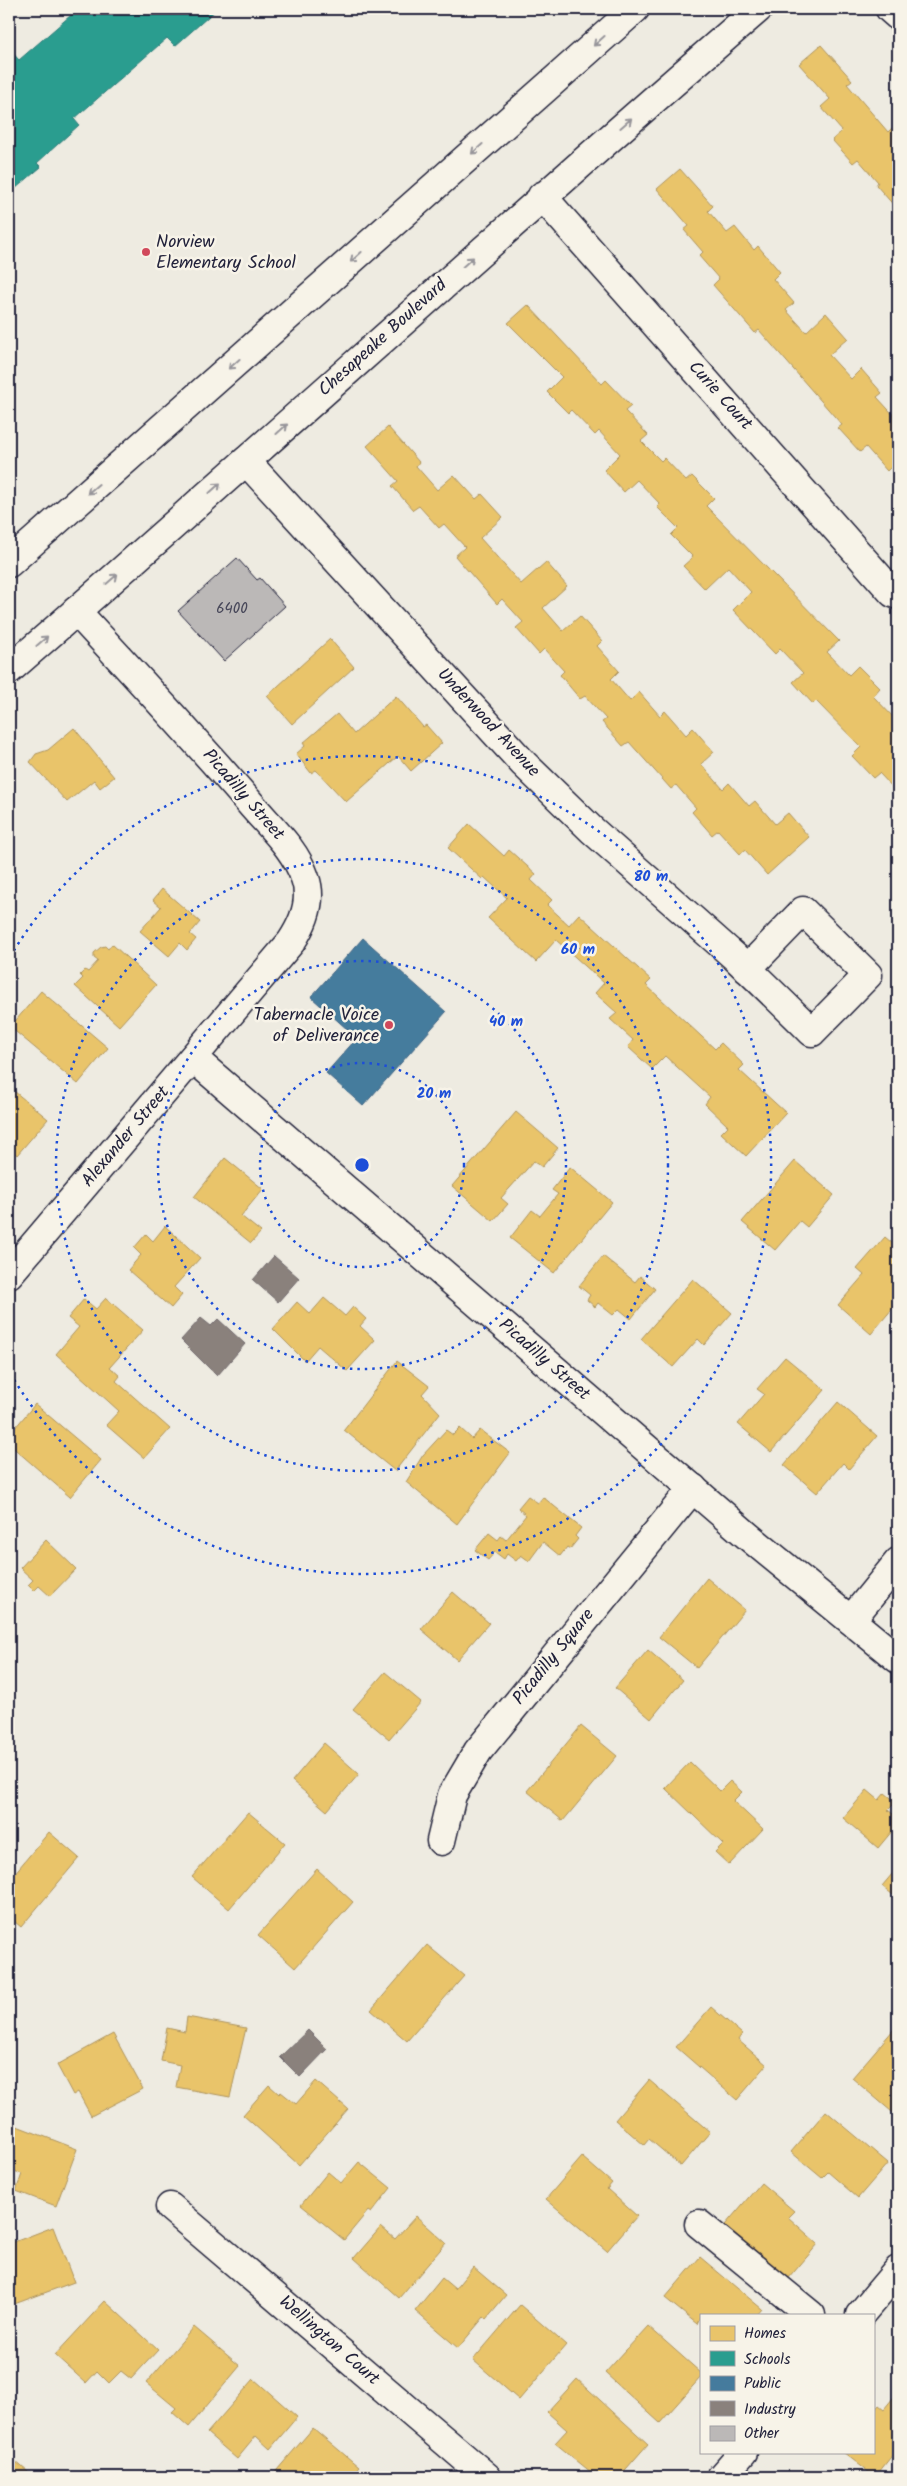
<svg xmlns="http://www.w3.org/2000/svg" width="907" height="2486" font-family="Kalam,sans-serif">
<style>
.homes{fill:#e9c46a;stroke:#ad935c}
.schools{fill:#2a9d8f;stroke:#287876}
.public{fill:#457b9d;stroke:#3a6080}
.industry{fill:#8a817c;stroke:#6b6468}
.building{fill:#bbb8b7;stroke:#22223b}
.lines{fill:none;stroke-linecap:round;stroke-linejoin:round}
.minor-casing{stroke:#22223b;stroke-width:31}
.major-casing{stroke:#22223b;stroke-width:31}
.minor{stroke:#f7f3e8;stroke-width:28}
.major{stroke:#f7f3e8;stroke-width:28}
.oneway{stroke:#97959a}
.ring{fill:none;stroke:#1d4ed8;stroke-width:2.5;stroke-dasharray:2.5 5}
.poi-dot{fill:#d1495b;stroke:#f7f3e8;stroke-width:2}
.labels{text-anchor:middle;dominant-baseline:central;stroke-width:5;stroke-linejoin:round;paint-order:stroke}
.number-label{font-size:15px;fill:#48485a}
.poi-label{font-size:18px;fill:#22223b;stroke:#f7f3e8;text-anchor:start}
.street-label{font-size:18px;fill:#22223b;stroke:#f7f3e8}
.centre{fill:#1d4ed8;stroke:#f7f3e8;stroke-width:2.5}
.ring-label{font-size:15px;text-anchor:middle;font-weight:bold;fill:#1d4ed8;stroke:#f7f3e8;stroke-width:5;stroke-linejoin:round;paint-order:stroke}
</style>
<rect width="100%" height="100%" fill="#eeebe1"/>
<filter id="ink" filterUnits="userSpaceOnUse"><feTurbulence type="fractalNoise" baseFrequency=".02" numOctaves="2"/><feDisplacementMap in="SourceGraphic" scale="10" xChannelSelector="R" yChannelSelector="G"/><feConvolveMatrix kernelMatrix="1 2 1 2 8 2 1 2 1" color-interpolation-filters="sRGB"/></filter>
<g filter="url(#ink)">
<g class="homes">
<path d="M821 45 852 80 847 84 888 132 893 127 898 133 897 209 876 185 878 182 858 159 853 163 832 140 842 131 821 107 830 99 799 64Z"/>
<path d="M680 169 713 206 708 211 727 233 735 227 754 250 758 246 780 272 773 279 794 303 786 310 806 332 826 313 848 338 829 355 851 379 861 369 882 393 877 397 898 420V475L891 467 887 471 866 447 860 452 838 428 842 425 759 330 755 333 713 285 719 279 699 256 703 252 684 230 689 226 657 189Z"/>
<path d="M528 305 602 384 606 380 631 406 625 411 648 435 641 441 661 461 664 458 686 481 692 476 714 498 706 506 839 641 827 652 849 675 858 666 880 688 873 696 898 722V793L879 773 873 778 852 756 861 747 816 701 813 704 793 682 803 673 780 649 775 654 733 610 751 592 728 567 705 589 683 566 693 557 671 535 678 528 657 507 660 504 637 480 624 492 604 470 620 454 599 431 595 435 571 410 568 413 547 392 562 377 508 323Z"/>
<path d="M388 427 419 462 416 466 437 490 454 475 476 499 482 494 503 517 480 538 521 584 546 562 567 586 543 608 563 631 580 616 602 641 597 646 619 671 611 679 630 701 639 692 660 716 665 711 686 735 693 728 714 752 701 764 723 789 729 783 749 806 755 801 775 824 788 813 809 837 767 875 745 850 740 854 718 830 712 835 692 812 696 808 676 785 671 789 629 742 623 746 602 722 606 719 585 696 580 699 560 675 564 671 544 649 539 654 516 628 523 622 502 599 497 604 455 556 465 547 444 524 439 528 419 506 413 510 392 486 398 481 367 446Z"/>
<path d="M330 639 354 667 292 724 267 696Z"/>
<path d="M396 696 423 727 426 725 442 743 411 771 398 756 346 802 316 770 311 773 296 754 305 746 303 743 337 714 354 734Z"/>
<path d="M74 728 114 777 100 788 94 780 67 802 30 762 36 754 48 750Z"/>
<path d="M469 824 504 856 509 850 536 874 531 880 552 900 547 905 569 925 579 914 651 980 646 985 715 1049 721 1043 744 1065 739 1070 786 1113 746 1156 721 1133 728 1126 705 1104 710 1097 665 1056 652 1069 628 1047 633 1040 610 1019 617 1013 595 993 604 983 556 940 536 962 488 918 507 898 484 877 482 879 448 848Z"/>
<path d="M162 889 200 922 190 934 196 939 187 950 180 943 169 956 140 931 161 907 153 900Z"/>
<path d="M112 944 156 985 119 1026 75 986 83 978 80 975 85 970 88 972 98 961 94 958V953L101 947 105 946 108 949Z"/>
<path d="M41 991 108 1048 78 1084 10 1027Z"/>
<path d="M9 1087 48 1119 17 1155 9 1148Z"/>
<path d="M516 1112 558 1148 542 1167 534 1161 501 1198 508 1204 493 1221 452 1186Z"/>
<path d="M225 1158 263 1189 241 1216 261 1232 251 1243 194 1197Z"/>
<path d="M795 1161 834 1195 807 1227 800 1221 775 1250 742 1222Z"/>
<path d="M570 1167 612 1202 554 1273 510 1238 532 1210 540 1216 558 1194 552 1190Z"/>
<path d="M165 1226 200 1258 174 1287 182 1295 171 1308 128 1270 141 1255 134 1248 146 1234 153 1241Z"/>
<path d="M885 1237 898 1248V1302L871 1334 838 1305 864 1275 857 1269Z"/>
<path d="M603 1256 635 1282 640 1276 655 1289 631 1319 619 1309 613 1315 598 1303 595 1307 587 1300 590 1295 579 1286Z"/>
<path d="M693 1279 732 1313 704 1345 698 1339 673 1367 641 1339Z"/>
<path d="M106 1298 143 1330 110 1367 120 1376 116 1381 170 1429 144 1458 106 1425 119 1411 56 1354 79 1327 68 1318 84 1299 96 1309Z"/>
<path d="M324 1298 345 1316 353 1307 366 1319 360 1326 375 1340 347 1371 318 1346 305 1361 273 1329 297 1302 310 1314Z"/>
<path d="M785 1357 825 1390 771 1452 738 1424 764 1394 757 1389Z"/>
<path d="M397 1361 429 1386 422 1394 440 1413 395 1471 344 1430Z"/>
<path d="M838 1402 877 1436 849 1469 843 1463 817 1493 784 1465Z"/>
<path d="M35 1404 101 1460 70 1497 9 1444V1435Z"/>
<path d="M460 1428 472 1439 480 1430 510 1453 457 1524 406 1482 423 1455 446 1430 453 1435Z"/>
<path d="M528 1496 538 1503 543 1497 581 1528 575 1536 578 1539 570 1549 567 1547 560 1556 543 1542 529 1561 521 1555 516 1561 507 1554 504 1559 495 1552 488 1560 475 1550 489 1533 498 1540 501 1536 506 1540 526 1515 518 1508Z"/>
<path d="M46 1540 76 1569 50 1596 39 1586 34 1591 28 1585 33 1580 20 1568Z"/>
<path d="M707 1578 745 1610 697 1668 659 1637Z"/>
<path d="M453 1592 489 1623 457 1660 421 1629Z"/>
<path d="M648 1650 683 1680 651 1719 615 1688Z"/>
<path d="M385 1672 421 1702 389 1739 353 1709Z"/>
<path d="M581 1726 617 1756 563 1821 527 1791Z"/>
<path d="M324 1743 359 1774 327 1811 292 1781Z"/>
<path d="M690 1762 720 1791 730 1781 742 1792 733 1801 763 1829 729 1865 715 1852 723 1844 665 1788Z"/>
<path d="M867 1790 879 1800 885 1793 896 1802 888 1810 898 1818V1824L878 1848 843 1818Z"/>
<path d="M248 1812 285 1843 229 1909 192 1877Z"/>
<path d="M49 1832 79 1858 21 1927 9 1917V1880Z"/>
<path d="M898 1867V1899L882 1886Z"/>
<path d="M317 1869 353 1902 295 1968 258 1935Z"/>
<path d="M427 1945 464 1976 407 2041 371 2010Z"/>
<path d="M711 2007 742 2034 738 2040 767 2065 737 2100 676 2047Z"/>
<path d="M187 2017 246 2028 230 2097 176 2087 180 2065 161 2061 167 2028 185 2032Z"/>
<path d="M894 2029 898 2032V2117L852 2078Z"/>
<path d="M113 2034 143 2089 91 2116 78 2092 73 2095 57 2065Z"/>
<path d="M649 2080 710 2132 681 2166 649 2139 644 2145 615 2120Z"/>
<path d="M316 2081 348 2109 299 2165 243 2115 269 2085 279 2094 281 2092 296 2104Z"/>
<path d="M826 2111 888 2163 858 2198 828 2172 822 2178 791 2152Z"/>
<path d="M9 2123 77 2149 56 2206 16 2191 22 2174 9 2169Z"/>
<path d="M582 2157 612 2183 607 2189 637 2216 607 2251 546 2199Z"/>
<path d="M359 2162 391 2188 371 2213 368 2211 344 2240 301 2205 328 2172 341 2183Z"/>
<path d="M761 2183 794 2211 788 2217 818 2244 788 2279 725 2225Z"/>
<path d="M416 2216 446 2243 399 2298 354 2258 381 2227 395 2239Z"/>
<path d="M53 2227 74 2282 9 2306V2244Z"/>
<path d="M700 2257 762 2309 757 2315H701L697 2324 665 2298Z"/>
<path d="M473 2267 506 2295 486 2319 484 2317 458 2348 415 2311 442 2278 455 2289Z"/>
<path d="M105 2301 158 2350 131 2379 121 2371 109 2383 97 2371 86 2383 55 2355Z"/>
<path d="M520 2305 566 2345 519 2400 473 2360Z"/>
<path d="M648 2326 701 2373V2377L660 2423 605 2373Z"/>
<path d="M194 2327 240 2366 189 2427 172 2412 176 2408 146 2383Z"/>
<path d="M254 2379 297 2417 270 2449 256 2436 237 2459 207 2433Z"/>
<path d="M577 2379 648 2444 619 2477H597L555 2443 567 2430 547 2412Z"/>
<path d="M898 2392V2448L875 2477 843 2452H873V2412L879 2405 884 2409Z"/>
<path d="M313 2428 359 2467 351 2477H271Z"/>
<path d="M9 2456 34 2477H9Z"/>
</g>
<path class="schools" d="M78 9H217L175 46 167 38 74 119 79 125 37 163 41 167 9 194V49L19 60Z"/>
<path class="public" d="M363 938 446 1012 363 1106 326 1073 357 1038 311 997Z"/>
<g class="industry">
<path d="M274 1256 299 1278 278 1302 253 1280Z"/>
<path d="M201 1318 211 1326 218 1319 245 1344 217 1376 181 1340Z"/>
<path d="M308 2030 327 2049 300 2077 280 2057Z"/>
</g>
<path class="building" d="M237 558 257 580 260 578 285 606 224 661 178 611Z"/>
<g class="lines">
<defs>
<g id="minor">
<path d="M890 9 898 16"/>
<path d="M542 196 893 593 898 595"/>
<path d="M246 461 524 764 592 830 735 957C761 982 787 1007 812 1032L868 975 803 911 747 969"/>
<path d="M193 1058 749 1537 898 1659"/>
<path d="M9 1274 291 942C303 924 313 900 305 878 295 848 269 826 249 802 193 737 134 674 76 611"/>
<path d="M851 1620 898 1562"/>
<path d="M441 1841 452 1795 478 1751 693 1488"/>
<path d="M170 2207 487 2477"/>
<path d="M699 2224 811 2315"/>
<path d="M860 2315 898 2270"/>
<path d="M721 2477 743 2452"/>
</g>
<g id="major">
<path d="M9 563 635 9"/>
<path d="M9 670C260 451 506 227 758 9"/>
</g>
</defs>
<use href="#minor" class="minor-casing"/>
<use href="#major" class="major-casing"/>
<use href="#minor" class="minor"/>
<use href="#major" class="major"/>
</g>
<defs><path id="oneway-shaft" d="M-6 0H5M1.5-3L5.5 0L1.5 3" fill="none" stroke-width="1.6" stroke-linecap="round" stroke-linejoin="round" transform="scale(1.25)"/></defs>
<g class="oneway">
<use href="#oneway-shaft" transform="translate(599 41) rotate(138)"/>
<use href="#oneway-shaft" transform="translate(626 123) rotate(-41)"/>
<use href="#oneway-shaft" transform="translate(477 149) rotate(138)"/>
<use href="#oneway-shaft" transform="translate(356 257) rotate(138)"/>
<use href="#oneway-shaft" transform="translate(468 262) rotate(-42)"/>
<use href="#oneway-shaft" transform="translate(234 364) rotate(138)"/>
<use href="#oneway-shaft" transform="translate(282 429) rotate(-42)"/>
<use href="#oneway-shaft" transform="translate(215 488) rotate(-42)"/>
<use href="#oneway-shaft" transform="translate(93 489) rotate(139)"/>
<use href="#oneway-shaft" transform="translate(112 579) rotate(-41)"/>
<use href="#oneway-shaft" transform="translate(42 641) rotate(-41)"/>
</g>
</g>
<g class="ring">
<circle cx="362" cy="1165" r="102"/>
<circle cx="362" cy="1165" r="204"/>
<circle cx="362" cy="1165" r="306"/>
<path d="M10 957A409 409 0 1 1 10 1373"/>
</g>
<g class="poi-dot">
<circle cx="146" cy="252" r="5"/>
<circle cx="389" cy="1025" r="5"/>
</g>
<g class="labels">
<g class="number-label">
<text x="232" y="609">6400</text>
</g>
<g class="poi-label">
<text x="156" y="242">Norview<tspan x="156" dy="21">Elementary School</tspan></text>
<text x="379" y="1015" text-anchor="end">Tabernacle Voice<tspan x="379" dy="21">of Deliverance</tspan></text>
</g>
<g class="street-label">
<text transform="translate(383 338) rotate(-42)">Chesapeake Boulevard</text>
<text transform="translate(720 396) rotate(48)">Curie Court</text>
<text transform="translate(488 723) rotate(47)">Underwood Avenue</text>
<text transform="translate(243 795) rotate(49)">Picadilly Street</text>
<text transform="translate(126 1137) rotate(-50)">Alexander Street</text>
<text transform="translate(544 1360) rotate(41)">Picadilly Street</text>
<text transform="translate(554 1657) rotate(-51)">Picadilly Square</text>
<text transform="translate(329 2341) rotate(41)">Wellington Court</text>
</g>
</g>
<circle cx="362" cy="1165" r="8" class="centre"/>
<g class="ring-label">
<text x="651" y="881">80 m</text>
<text x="578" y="954">60 m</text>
<text x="506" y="1026">40 m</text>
<text x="434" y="1098">20 m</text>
</g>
<rect width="907" height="2486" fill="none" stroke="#f7f3e8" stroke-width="30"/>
<rect x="15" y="15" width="877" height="2456" fill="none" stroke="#22223b" stroke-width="2" filter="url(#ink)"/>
<rect x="700" y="2314" width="175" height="140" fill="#f7f3e8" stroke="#a29fa3"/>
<rect x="710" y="2326" width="25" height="15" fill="#e9c46a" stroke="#a29fa3"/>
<text x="744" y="2338" font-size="15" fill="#22223b">Homes</text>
<rect x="710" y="2351" width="25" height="15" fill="#2a9d8f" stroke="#a29fa3"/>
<text x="744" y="2364" font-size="15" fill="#22223b">Schools</text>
<rect x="710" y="2376" width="25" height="15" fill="#457b9d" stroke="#a29fa3"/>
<text x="744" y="2388" font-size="15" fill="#22223b">Public</text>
<rect x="710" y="2401" width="25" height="15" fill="#8a817c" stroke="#a29fa3"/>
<text x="744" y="2414" font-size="15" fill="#22223b">Industry</text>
<rect x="710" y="2426" width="25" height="15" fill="#bbb8b7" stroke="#a29fa3"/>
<text x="744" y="2438" font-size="15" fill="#22223b">Other</text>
</svg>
